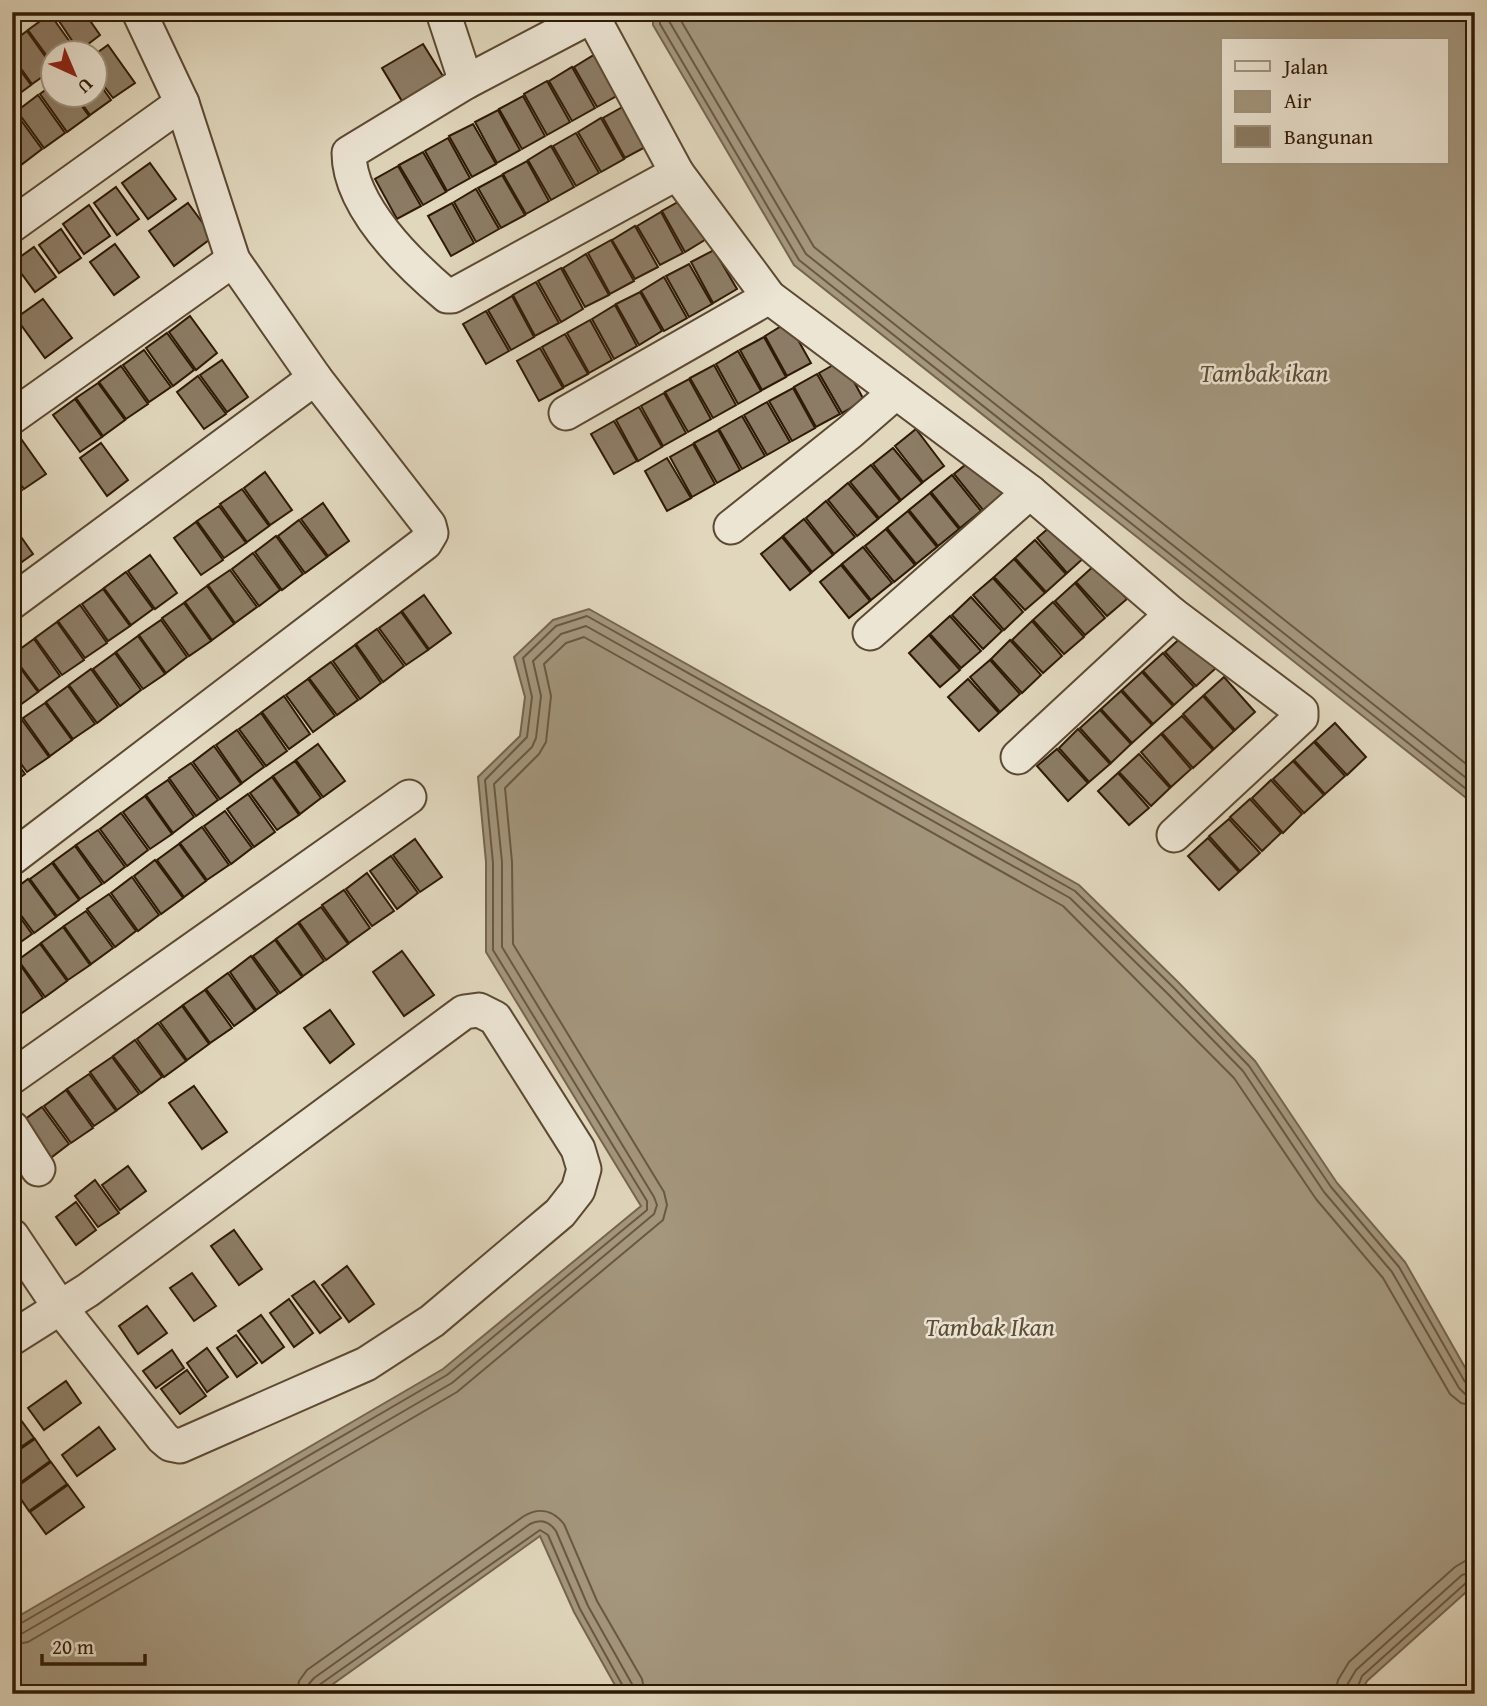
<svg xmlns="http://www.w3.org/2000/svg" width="1487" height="1706" font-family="'Gentium Book Plus',serif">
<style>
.water{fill:#a4977e;stroke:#75654e;stroke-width:2;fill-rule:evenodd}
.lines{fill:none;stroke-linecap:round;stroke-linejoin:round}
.shore{stroke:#6a5842;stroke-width:2}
.building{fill:#8c7c65;stroke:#2f1a05;stroke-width:2}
.street-casing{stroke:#5c4933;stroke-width:37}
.street{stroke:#ece5d4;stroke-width:33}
.labels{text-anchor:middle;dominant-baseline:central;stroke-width:5;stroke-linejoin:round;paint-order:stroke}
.water-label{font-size:26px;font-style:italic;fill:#5e4c35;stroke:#ece5d4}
</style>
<rect width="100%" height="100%" fill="#e1d7bd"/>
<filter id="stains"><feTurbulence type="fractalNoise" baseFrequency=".00286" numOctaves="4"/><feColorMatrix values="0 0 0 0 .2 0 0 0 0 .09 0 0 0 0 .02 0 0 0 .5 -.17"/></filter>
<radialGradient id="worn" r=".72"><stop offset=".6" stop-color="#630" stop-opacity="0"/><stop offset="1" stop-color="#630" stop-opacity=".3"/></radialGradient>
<g class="water">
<path d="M653 12H1475V805L794 265 653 25ZM1223 40H1447V163H1223Z"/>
<path d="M589 609 1079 885 1178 982 1255 1061 1337 1183 1405 1262 1475 1385V1584L1367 1681 1360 1694H620L574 1612 540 1536 319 1694H12V1620L443 1369 641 1206 486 952V862L478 777 520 736 525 697 514 657 553 620Z"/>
</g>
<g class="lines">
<g class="shore">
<path d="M660 12V24L799 260 1475 796"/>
<path d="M669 12V21L806 254 1475 785"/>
<path d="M679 12 680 19 814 247 1475 771"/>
<path d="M12 1626 18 1625 447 1375 647 1210V1201L493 950V863L485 780 527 737 532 697 523 658 556 626 587 616 1075 891 1173 987 1249 1066 1331 1187 1399 1267 1465 1382 1475 1386"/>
<path d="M12 1635 23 1633 452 1383 654 1214 657 1205 654 1197 502 947V862L494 784 532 747 536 738 541 696 533 661 561 634 586 626 1070 898 1167 993 1243 1071 1324 1192 1392 1272 1459 1388 1465 1394 1475 1395"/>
<path d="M12 1645 28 1642 457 1392 663 1220 667 1205 664 1192 513 944 512 862 505 788 539 754 546 742 551 696 544 664 566 643 584 637 1063 906 1234 1078 1316 1199 1383 1278 1450 1394 1461 1403 1475 1406"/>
<path d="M297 1694 299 1681 307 1670 524 1516C539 1507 553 1510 564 1524L597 1601 642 1679 645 1694"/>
<path d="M307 1694 308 1685 314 1678 530 1524C540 1519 549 1521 556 1531L588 1606 632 1684 634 1694"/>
<path d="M316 1694 319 1685 540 1530 548 1535 580 1609 624 1688 625 1694"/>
<path d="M1335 1694 1338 1680 1349 1662 1455 1567 1465 1561 1475 1560"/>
<path d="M1346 1694 1347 1685 1356 1670 1462 1575 1475 1571"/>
<path d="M1355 1694 1362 1676 1467 1582 1475 1580"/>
</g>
</g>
<g class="building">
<path d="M53 12H84L100 35 79 51Z"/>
<path d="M50 14 77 52H52V63L28 30Z"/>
<path d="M27 31 52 66V70L32 84 12 56V42Z"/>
<path d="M423 44 449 86 408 111 382 68Z"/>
<path d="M108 45 135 83 113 98 94 73V55Z"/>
<path d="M597 53 620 94 597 107 574 67Z"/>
<path d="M12 59 31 85 12 99Z"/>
<path d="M572 67 595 108 572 121 549 81Z"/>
<path d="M94 76 111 100 90 115 75 94H94Z"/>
<path d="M547 81 570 122 547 135 524 94Z"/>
<path d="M52 85V94H73L89 116 67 132 40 94Z"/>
<path d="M38 95 65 133 44 148 17 111Z"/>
<path d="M523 96 545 136 522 149 499 109Z"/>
<path d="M626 105 649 145 625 158 603 118Z"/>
<path d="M498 110 520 150 497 163 475 122Z"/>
<path d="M15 112 42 149 21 165 12 154V114Z"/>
<path d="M601 118 624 159 601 172 578 132Z"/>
<path d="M473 124 496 164 472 177 449 136Z"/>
<path d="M576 133 599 173 576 186 553 146Z"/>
<path d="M448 138 470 178 447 191 425 151Z"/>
<path d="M551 146 574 187 551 200 528 160Z"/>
<path d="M423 152 446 192 423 205 399 165Z"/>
<path d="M527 161 549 201 526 214 503 174Z"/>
<path d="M150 163 176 199 148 219 122 183Z"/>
<path d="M398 166 421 206 397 219 375 179Z"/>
<path d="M502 175 525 215 501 228 478 188Z"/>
<path d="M116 187 139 219 117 235 94 203Z"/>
<path d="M476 189 499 229 476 242 454 202Z"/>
<path d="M685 198 708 238 685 252 662 211Z"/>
<path d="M188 203 213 237 174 266 149 231Z"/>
<path d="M452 203 474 243 451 256 428 216Z"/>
<path d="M89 205 110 236 84 254 63 224Z"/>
<path d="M661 212 683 253 660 265 637 226Z"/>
<path d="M635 226 658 267 635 279 612 240Z"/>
<path d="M61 229 81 258 59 273 39 245Z"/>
<path d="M611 240 634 281 610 294 588 253Z"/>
<path d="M115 244 139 277 114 295 90 262Z"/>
<path d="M34 247 56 277 35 292 13 262Z"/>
<path d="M714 250 737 289 713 303 691 262Z"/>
<path d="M586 254 609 295 585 307 563 268Z"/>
<path d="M689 264 712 304 689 317 666 276Z"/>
<path d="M561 268 583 309 561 322 538 281Z"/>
<path d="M664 277 687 318 664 331 641 291Z"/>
<path d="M536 282 559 323 535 336 513 295Z"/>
<path d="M640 292 662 331 639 345 616 304Z"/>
<path d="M512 296 534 337 511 350 488 310Z"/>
<path d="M43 299 72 338 45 358 16 318Z"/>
<path d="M615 305 637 346 614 359 592 319Z"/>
<path d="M486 311 509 351 486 364 463 324Z"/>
<path d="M190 316 217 353 196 370 169 332Z"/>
<path d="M590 320 612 360 589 373 567 333Z"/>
<path d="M788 322 811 363 787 376 765 336Z"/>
<path d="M167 333 194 370 173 386 146 348Z"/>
<path d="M565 334 588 374 564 387 542 347Z"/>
<path d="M764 337 786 377 762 390 740 350Z"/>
<path d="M540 348 563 388 539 401 517 361Z"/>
<path d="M144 350 171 387 149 402 123 365Z"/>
<path d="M738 351 761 391 738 404 716 364Z"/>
<path d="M222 360 248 397 227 412 200 375Z"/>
<path d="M842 360 864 400 842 413 819 373Z"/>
<path d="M714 365 736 405 713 418 690 378Z"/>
<path d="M121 366 148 404 126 419 99 382Z"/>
<path d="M817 374 840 414 816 427 794 387Z"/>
<path d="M198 376 226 414 204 429 177 392Z"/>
<path d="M689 379 711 419 688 432 665 392Z"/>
<path d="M98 383 125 420 103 436 76 398Z"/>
<path d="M793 388 815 428 792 441 769 401Z"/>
<path d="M664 393 686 433 663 446 641 406Z"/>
<path d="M75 399 102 437 80 452 53 415Z"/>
<path d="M767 402 790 442 767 455 744 415Z"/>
<path d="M639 407 662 447 638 461 616 420Z"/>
<path d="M742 416 765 456 742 469 719 429Z"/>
<path d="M614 421 637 461 614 474 591 434Z"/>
<path d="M916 429 944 466 923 482 895 446Z"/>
<path d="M718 430 740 470 717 483 694 443Z"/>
<path d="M19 436 46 474 24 489 12 473V441Z"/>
<path d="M101 443 128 480 107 496 80 458Z"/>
<path d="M693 444 715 484 692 497 670 457Z"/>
<path d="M893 448 922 483 901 500 873 464Z"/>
<path d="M975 457 1004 493 983 510 954 474Z"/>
<path d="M667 458 691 498 667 511 645 471Z"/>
<path d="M871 465 900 501 879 518 850 482Z"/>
<path d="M265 472 292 510 270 525 244 488Z"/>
<path d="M952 475 981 511 960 528 931 492Z"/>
<path d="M12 476 22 490 12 498Z"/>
<path d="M848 483 878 519 857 536 828 500Z"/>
<path d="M242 489 269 526 247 542 220 504Z"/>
<path d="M930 493 959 529 938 546 909 510Z"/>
<path d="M826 501 855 537 834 554 806 518Z"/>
<path d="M323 503 349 541 328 556 301 519Z"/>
<path d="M219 506 246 543 224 558 197 521Z"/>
<path d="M908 511 937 547 916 564 887 528Z"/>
<path d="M804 519 833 555 812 572 783 536Z"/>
<path d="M299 520 327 557 305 573 278 536Z"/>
<path d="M1057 521 1087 555 1067 573 1037 538Z"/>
<path d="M196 522 223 560 201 575 174 538Z"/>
<path d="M12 524 33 554 12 569Z"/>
<path d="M886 529 915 565 894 582 865 546Z"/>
<path d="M276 536 303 574 282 590 255 552Z"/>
<path d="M782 537 811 573 790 590 761 554Z"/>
<path d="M1035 540 1066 574 1046 592 1015 558Z"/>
<path d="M863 547 892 583 871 600 842 564Z"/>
<path d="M253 553 280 590 259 606 232 569Z"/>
<path d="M150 555 177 593 155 609 128 571Z"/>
<path d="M1014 559 1045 593 1025 610 994 577Z"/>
<path d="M1096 564 1127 599 1107 616 1076 582Z"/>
<path d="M841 565 870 601 849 618 820 582Z"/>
<path d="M230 570 257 607 235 623 208 585Z"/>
<path d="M126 572 153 609 131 625 104 588Z"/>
<path d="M993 578 1023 612 1004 630 973 595Z"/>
<path d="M1075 583 1105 618 1085 635 1055 601Z"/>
<path d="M207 586 234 624 212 640 185 602Z"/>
<path d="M103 589 130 626 108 641 82 604Z"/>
<path d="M424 595 451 633 429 649 402 611Z"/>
<path d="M971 597 1002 631 983 649 952 615Z"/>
<path d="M1053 602 1084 637 1064 654 1033 620Z"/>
<path d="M184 603 211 641 189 656 162 618Z"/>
<path d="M80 605 107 643 85 658 58 621Z"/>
<path d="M401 612 428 650 406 665 379 628Z"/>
<path d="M950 616 981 651 961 668 930 634Z"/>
<path d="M161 620 187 657 166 673 139 635Z"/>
<path d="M1032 621 1062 656 1043 673 1012 640Z"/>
<path d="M57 622 84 660 62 675 35 638Z"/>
<path d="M377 629 404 666 383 682 356 644Z"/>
<path d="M1185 634 1216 668 1196 686 1165 652Z"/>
<path d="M929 635 960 670 940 687 909 653Z"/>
<path d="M138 636 165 674 143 689 116 652Z"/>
<path d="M34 639 60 676 39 691 12 655Z"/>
<path d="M1010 640 1041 675 1022 693 991 659Z"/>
<path d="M355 645 381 683 360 699 333 661Z"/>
<path d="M115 653 141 690 120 706 93 669Z"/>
<path d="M1163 653 1194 687 1174 705 1143 671Z"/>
<path d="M12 657 38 692 16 708 12 704Z"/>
<path d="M990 660 1020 694 1000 712 970 677Z"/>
<path d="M331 662 358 700 337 715 309 678Z"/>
<path d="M91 669 118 707 97 723 69 685Z"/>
<path d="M1142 672 1173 706 1153 724 1122 690Z"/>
<path d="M1224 677 1255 712 1235 730 1204 695Z"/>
<path d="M308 679 335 716 313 732 286 695Z"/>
<path d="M968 679 999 713 979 731 948 697Z"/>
<path d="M68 686 95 724 73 739 46 702Z"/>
<path d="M1121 691 1152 725 1132 743 1101 709Z"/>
<path d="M284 696 310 734 289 749 262 712Z"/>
<path d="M1203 696 1234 731 1214 749 1183 714Z"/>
<path d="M45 703 72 740 50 756 23 718Z"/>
<path d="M1100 710 1131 744 1111 763 1080 728Z"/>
<path d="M261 713 287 751 266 766 239 729Z"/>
<path d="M1182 716 1213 750 1193 768 1162 733Z"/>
<path d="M22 720 49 757 27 772 12 752V726Z"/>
<path d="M1335 723 1366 757 1347 775 1315 741Z"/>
<path d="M1078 729 1110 764 1089 782 1059 748Z"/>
<path d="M237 730 264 767 242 783 216 745Z"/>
<path d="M1161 734 1191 769 1171 787 1141 752Z"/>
<path d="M1314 742 1345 776 1325 794 1294 760Z"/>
<path d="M318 744 345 781 323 797 296 760Z"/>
<path d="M214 746 241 784 220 799 193 762Z"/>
<path d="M1057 749 1088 783 1068 801 1037 766Z"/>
<path d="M1139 754 1170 788 1151 806 1119 772Z"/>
<path d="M12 756 25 774 12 783Z"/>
<path d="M295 761 321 798 300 814 273 776Z"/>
<path d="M1293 761 1324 795 1304 813 1273 779Z"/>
<path d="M191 763 218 800 196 816 169 778Z"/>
<path d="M1118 773 1149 808 1129 825 1098 791Z"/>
<path d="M272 777 299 815 277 830 250 793Z"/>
<path d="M168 780 194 817 173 833 146 795Z"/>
<path d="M1271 780 1302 814 1283 833 1252 798Z"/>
<path d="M248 794 275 832 254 847 227 809Z"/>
<path d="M145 796 172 834 150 849 123 812Z"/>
<path d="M1250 799 1281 833 1262 851 1230 817Z"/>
<path d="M225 811 252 848 231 864 204 826Z"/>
<path d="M121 813 148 850 127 866 100 829Z"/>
<path d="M1229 819 1260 853 1240 871 1209 836Z"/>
<path d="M202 827 229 865 207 880 180 843Z"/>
<path d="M98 830 125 867 104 883 76 845Z"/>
<path d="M1208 838 1239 872 1219 890 1188 856Z"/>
<path d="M415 839 442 877 420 892 393 855Z"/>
<path d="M179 844 206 881 184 897 157 860Z"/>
<path d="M75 846 102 884 80 899 53 862Z"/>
<path d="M391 856 418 893 397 909 370 871Z"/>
<path d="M155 860 183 898 161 914 134 876Z"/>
<path d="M52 863 79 900 57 916 30 879Z"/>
<path d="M367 873 394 911 372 926 346 889Z"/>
<path d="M132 877 159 915 138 931 111 893Z"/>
<path d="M28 879 56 917 34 933 12 903V891Z"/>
<path d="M344 890 370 928 349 943 322 905Z"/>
<path d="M109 894 136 931 115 947 87 909Z"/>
<path d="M12 906 32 934 12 948Z"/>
<path d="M321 907 348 944 326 960 299 922Z"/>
<path d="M86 911 113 948 91 964 64 926Z"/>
<path d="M298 923 324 961 303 976 276 939Z"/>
<path d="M63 927 90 965 68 980 41 943Z"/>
<path d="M275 940 302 977 280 993 253 956Z"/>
<path d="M40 944 67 981 45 997 18 960Z"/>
<path d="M402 951 434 995 404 1016 373 972Z"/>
<path d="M251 956 278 994 256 1010 230 972Z"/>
<path d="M17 960 43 998 22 1013 12 1000V964Z"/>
<path d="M228 973 255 1011 234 1026 206 989Z"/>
<path d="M205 990 232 1028 210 1043 183 1005Z"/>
<path d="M182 1006 209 1044 187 1060 160 1022Z"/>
<path d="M330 1010 354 1044 330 1063 304 1028Z"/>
<path d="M158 1023 186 1061 164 1077 137 1039Z"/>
<path d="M135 1040 162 1077 141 1093 113 1056Z"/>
<path d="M112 1057 139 1094 117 1110 90 1072Z"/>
<path d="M89 1074 116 1111 94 1126 67 1089Z"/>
<path d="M194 1086 227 1132 202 1149 169 1103Z"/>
<path d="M66 1090 93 1128 71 1143 44 1106Z"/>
<path d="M42 1107 69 1144 48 1160 21 1122Z"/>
<path d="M128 1166 146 1191 120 1210 102 1185Z"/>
<path d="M95 1180 119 1213 98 1227 75 1196Z"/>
<path d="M76 1202 96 1230 76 1245 56 1217Z"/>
<path d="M234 1230 262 1269 239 1285 211 1246Z"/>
<path d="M347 1266 374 1304 349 1322 322 1285Z"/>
<path d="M192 1273 216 1306 194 1321 170 1288Z"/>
<path d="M314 1281 341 1318 320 1333 292 1296Z"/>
<path d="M289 1299 313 1333 294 1347 270 1313Z"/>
<path d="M147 1306 167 1333 138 1354 119 1326Z"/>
<path d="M261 1315 284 1347 262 1363 238 1331Z"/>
<path d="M236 1335 257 1363 237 1377 217 1348Z"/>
<path d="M207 1348 228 1377 207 1392 187 1363Z"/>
<path d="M172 1350 184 1368 156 1388 143 1371Z"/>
<path d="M187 1370 206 1396 180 1414 161 1389Z"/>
<path d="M66 1381 81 1403 44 1430 28 1408Z"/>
<path d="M18 1416 34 1438 12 1453V1420Z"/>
<path d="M99 1427 115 1449 77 1476 62 1455Z"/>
<path d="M35 1439 50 1461 13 1488 12 1455Z"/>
<path d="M51 1462 67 1484 29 1511 14 1489Z"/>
<path d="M68 1485 84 1507 46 1534 30 1512Z"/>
</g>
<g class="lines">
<defs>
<g id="street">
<path d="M443 12 466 82"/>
<path d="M586 19H592L596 23 677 173 452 296H447C409 264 349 206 349 153L466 82Z"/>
<path d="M677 173 769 297 1030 492 1172 614 1301 711V717L1174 835"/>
<path d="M12 225 182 103"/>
<path d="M566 413 769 297"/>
<path d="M12 417 233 260"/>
<path d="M731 527 850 432 896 392"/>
<path d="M12 602 315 378"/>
<path d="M870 633 1030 492"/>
<path d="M1018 757 1172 614"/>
<path d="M12 858 425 543 431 533 429 525 315 378 233 260 182 103 139 12"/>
<path d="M12 1077 409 797"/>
<path d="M12 1128 38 1169"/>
<path d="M12 1236 59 1306 163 1438 170 1444 180 1446 366 1364 432 1321 560 1213 578 1190 584 1169 578 1149 495 1018 479 1010 464 1012 88 1290 12 1338"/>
</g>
</defs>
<use href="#street" class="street-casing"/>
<use href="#street" class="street"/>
</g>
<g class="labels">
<g class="water-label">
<text x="1264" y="372">Tambak ikan</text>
<text x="990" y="1326">Tambak Ikan</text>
</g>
</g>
<rect width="1487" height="1706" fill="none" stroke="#e1d7bd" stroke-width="42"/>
<rect x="14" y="14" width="1459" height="1678" fill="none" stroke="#2f1a05" stroke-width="3.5"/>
<rect x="21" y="21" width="1445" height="1664" fill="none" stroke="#2f1a05" stroke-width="2"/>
<rect x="1221" y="38" width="228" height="126" fill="#ece5d4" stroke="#a09481" stroke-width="2"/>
<rect x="1235" y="61" width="35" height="10" fill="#ece5d4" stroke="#a09481" stroke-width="2"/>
<text x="1284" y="74" font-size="21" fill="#2f1a05">Jalan</text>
<rect x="1235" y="91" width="35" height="21" fill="#a4977e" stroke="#a09481" stroke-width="2"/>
<text x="1284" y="108" font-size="21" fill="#2f1a05">Air</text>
<rect x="1235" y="126" width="35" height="21" fill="#8c7c65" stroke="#a09481" stroke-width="2"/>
<text x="1284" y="144" font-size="21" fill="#2f1a05">Bangunan</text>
<g transform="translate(74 74) rotate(136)"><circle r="33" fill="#ece5d4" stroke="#a09481" stroke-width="2"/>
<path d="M0-5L12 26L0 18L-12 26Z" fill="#8f2418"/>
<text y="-10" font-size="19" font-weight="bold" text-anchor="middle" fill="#2f1a05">U</text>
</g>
<path d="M42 1654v10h103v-10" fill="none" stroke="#2f1a05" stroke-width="3.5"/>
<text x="52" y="1654" font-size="21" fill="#2f1a05" stroke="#ece5d4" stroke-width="5" paint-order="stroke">20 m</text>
<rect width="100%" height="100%" filter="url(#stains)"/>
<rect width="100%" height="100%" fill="url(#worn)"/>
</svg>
